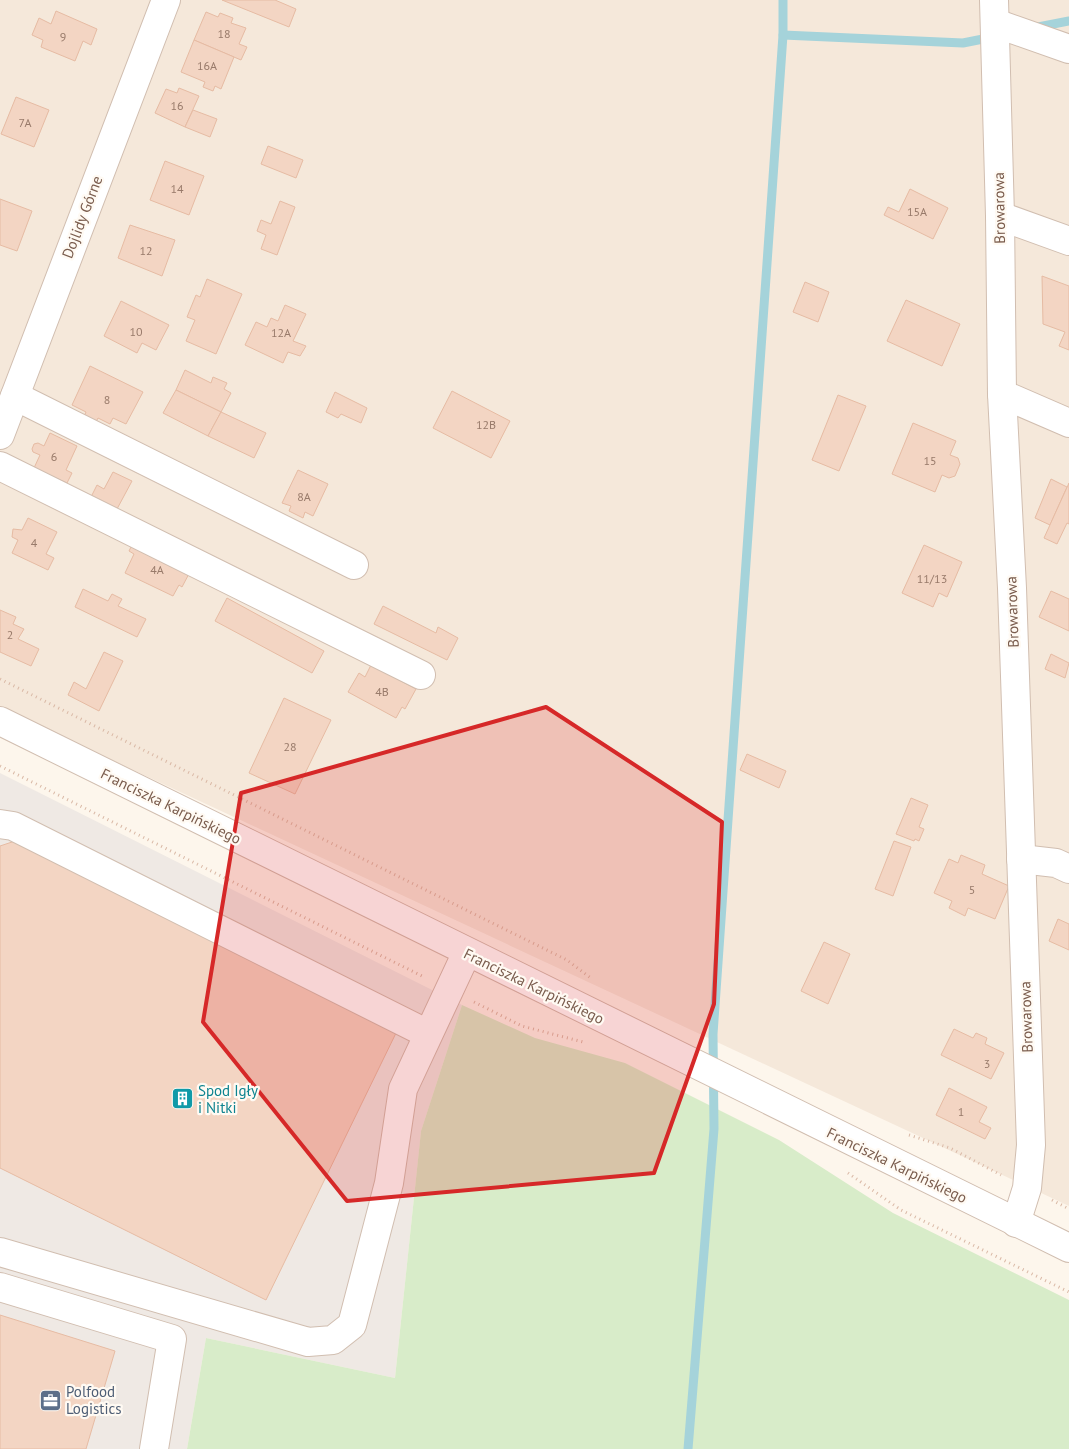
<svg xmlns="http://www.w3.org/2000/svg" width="1069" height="1449" font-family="'PT Sans',sans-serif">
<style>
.residential{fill:#f5e8da}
.industrial{fill:#efe9e4}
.green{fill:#d8ecc9}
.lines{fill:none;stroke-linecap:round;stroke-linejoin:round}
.stream{stroke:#a5d3da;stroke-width:9}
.building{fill:#f3d5c3;stroke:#e6bba3}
.minor-casing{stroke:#d1beb0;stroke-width:30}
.path{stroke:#d9b8a5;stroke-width:3;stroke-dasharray:1 4;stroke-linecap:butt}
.minor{stroke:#fff;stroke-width:28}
.marked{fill:#d62828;fill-opacity:0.2;stroke:#d62828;stroke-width:4;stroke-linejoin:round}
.labels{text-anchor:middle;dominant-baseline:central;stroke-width:4.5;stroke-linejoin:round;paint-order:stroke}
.number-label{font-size:12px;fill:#987a6a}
.street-label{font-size:15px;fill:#7a5c4d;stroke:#fffaf3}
.culture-label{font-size:15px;fill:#0d838f;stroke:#fffaf3;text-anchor:start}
.service-label{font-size:15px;fill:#4e5e75;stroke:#fffaf3;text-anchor:start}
</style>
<rect width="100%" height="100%" fill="#fdf6ec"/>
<path class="residential" d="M0 0H1069V1206L0 708Z"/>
<path class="industrial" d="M0 773 462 1005 421 1131 395 1378 206 1338 187 1449H0Z"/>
<path class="green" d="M462 1005 535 1038 625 1063 779 1140 893 1213 1069 1300V1449H187L206 1338 395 1378 421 1131Z"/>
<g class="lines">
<g class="stream">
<path d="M1033 28 1069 21"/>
<path d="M783 35 963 43 993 37"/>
<path d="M688 1449 714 1129 713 1034 783 35V0"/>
</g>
</g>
<g class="building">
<path d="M222 0H275L296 9 289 27Z"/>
<path d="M56 11 97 29 91 45 83 41 75 61 41 47 43 40 32 35 39 18 51 24Z"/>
<path d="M206 12 218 17 220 13 233 18 231 23 246 28 239 44 247 47 241 60 194 40Z"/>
<path d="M194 40 234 57 221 89 215 86 213 91 203 87 205 82 181 72Z"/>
<path d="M179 88 199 96 185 127 155 113 166 89 177 93Z"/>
<path d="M16 97 49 110 34 147 1 134Z"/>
<path d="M193 110 217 119 210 137 185 127Z"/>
<path d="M268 146 303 160 296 178 261 164Z"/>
<path d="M165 161 204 176 189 215 150 200Z"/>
<path d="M910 189 948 208 933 239 884 215 888 207 899 212Z"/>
<path d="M0 199 32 211 17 251 0 245Z"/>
<path d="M280 201 295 207 277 255 261 249 266 235 257 231 261 220 271 224Z"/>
<path d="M130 225 175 240 162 276 118 258Z"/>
<path d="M1042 276 1069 286V350L1059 346 1065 332 1043 324Z"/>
<path d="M207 279 242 294 216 354 186 341 195 320 187 317 196 295 200 297Z"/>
<path d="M805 282 829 292 818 322 793 312Z"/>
<path d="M906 300 960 324 942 366 887 341Z"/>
<path d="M121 301 169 325 156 350 142 343 137 353 104 336Z"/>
<path d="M285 305 306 314 293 341 306 346 300 356 288 352 283 363 245 345 256 322 267 327 271 318 278 321Z"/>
<path d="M90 366 143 392 126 424 113 418 110 424 98 418 95 424 83 419 86 412 72 405Z"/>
<path d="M185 370 211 383 213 377 227 383 224 389 231 393 221 412 176 390Z"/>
<path d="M176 390 221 412 208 436 163 413Z"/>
<path d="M452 391 510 421 491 458 433 428Z"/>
<path d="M335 392 367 408 361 423 341 414 338 418 326 412Z"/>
<path d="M838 395 866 406 839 471 812 460Z"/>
<path d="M221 412 266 433 254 458 208 436Z"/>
<path d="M913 423 956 441 950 455 958 458 960 464 955 476 949 478 942 475 935 492 892 474Z"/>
<path d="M50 433 77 446 66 470 72 473 67 483 34 468 40 455 33 452 32 449 34 444 38 443 44 446Z"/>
<path d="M298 470 328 484 313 516 305 512 303 518 289 511 291 506 282 503Z"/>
<path d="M113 472 132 481 117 509 91 497 97 485 104 489Z"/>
<path d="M1051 479 1067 487 1050 525 1035 518Z"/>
<path d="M1069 483V524L1067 523 1057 544 1044 538Z"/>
<path d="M28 518 57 532 46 554 54 558 48 570 12 553 18 540 12 537 13 529 22 530Z"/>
<path d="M135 539 192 568 182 587 179 585 173 596 125 573 134 554 129 551Z"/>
<path d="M924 545 962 562 947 597 939 593 933 607 902 593Z"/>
<path d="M83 589 108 601 112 594 122 599 118 606 146 619 137 637 75 607Z"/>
<path d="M1051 591 1069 599V631L1039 617Z"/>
<path d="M227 598 324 651 312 673 215 621Z"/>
<path d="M383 606 436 633 438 627 458 638 447 660 374 624Z"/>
<path d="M0 610 16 617 13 624 24 629 18 639 39 649 31 666 0 652Z"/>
<path d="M104 652 123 661 99 711 68 695 74 682 86 689Z"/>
<path d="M1051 654 1069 663 1065 678 1045 669Z"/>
<path d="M371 665 416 689 405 709 402 707 396 718 348 692 359 673 365 677Z"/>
<path d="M284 698 331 720 295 794 249 773Z"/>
<path d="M747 754 786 771 779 788 740 770Z"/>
<path d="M911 798 928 805 919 827 924 829 919 841 915 839 914 841 896 834Z"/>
<path d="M15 841 397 1031 266 1300 0 1168V846Z"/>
<path d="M894 841 911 847 893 896 875 889Z"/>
<path d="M961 855 985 865 982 874 1009 886 995 919 968 908 965 916 949 908 952 901 934 893 949 859 958 863Z"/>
<path d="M1058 919 1069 924V950L1049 941Z"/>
<path d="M824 942 850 954 828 1004 801 991Z"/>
<path d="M954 1029 973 1038 976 1033 987 1038 985 1044 1004 1053 991 1079 941 1055Z"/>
<path d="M949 1088 987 1107 979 1122 991 1128 985 1139 936 1115Z"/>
<path d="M0 1315 115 1351 86 1449H0Z"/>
</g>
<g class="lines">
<defs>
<g id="minor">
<path d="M994 0 1000 216 1002 394 1012 588 1031 1145 1027 1188 1016 1223"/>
<path d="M995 23 1069 49"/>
<path d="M1000 216 1069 241"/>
<path d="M1002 394 1069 423"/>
<path d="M15 396 354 565"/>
<path d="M0 435 166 0"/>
<path d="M0 466 421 675"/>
<path d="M0 721 1069 1248"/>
<path d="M0 824 13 826 428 1034"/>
<path d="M1021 859 1056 863 1069 869"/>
<path d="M0 1252 308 1342 333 1340 352 1325 389 1183 403 1089 467 952"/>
<path d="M0 1287 172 1339 154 1449"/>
</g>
</defs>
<use href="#minor" class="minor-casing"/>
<g class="path">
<path d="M0 679 567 960 592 979"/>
<path d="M0 766 424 977"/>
<path d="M474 1002 522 1026 583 1042"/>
<path d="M909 1135 950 1148 1001 1175"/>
<path d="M848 1173 901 1210 1069 1292"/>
<path d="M1052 1200 1069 1209"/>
</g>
<use href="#minor" class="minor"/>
</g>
<path class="marked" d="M546 707 722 822 714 1004 654 1173 347 1201 203 1022 241 793Z"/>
<defs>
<symbol id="building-square" viewBox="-11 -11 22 22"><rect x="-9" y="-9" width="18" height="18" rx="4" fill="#0f9aa8" stroke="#fffaf3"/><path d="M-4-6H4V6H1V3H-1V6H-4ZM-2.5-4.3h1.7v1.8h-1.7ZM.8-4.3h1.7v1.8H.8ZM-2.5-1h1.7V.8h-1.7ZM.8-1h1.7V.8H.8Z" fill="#fff"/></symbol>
<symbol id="office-square" viewBox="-11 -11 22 22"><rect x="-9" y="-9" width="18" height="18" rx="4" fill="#5c6f8a" stroke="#fffaf3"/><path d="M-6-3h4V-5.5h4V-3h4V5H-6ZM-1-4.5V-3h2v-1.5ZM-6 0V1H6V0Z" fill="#fff"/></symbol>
</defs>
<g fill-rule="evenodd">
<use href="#building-square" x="170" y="1086" width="25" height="25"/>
<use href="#office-square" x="38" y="1388" width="25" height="25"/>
</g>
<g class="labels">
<g class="number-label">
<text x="224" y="33">18</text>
<text x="63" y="36">9</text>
<text x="207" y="65">16A</text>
<text x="177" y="105">16</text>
<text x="25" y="122">7A</text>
<text x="177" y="188">14</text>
<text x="917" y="211">15A</text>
<text x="146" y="250">12</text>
<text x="136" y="331">10</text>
<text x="281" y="332">12A</text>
<text x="107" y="399">8</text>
<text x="486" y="424">12B</text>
<text x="54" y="456">6</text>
<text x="930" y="460">15</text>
<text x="304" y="496">8A</text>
<text x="34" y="542">4</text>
<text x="157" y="569">4A</text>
<text x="932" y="578">11/13</text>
<text x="10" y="634">2</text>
<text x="382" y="691">4B</text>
<text x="290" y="746">28</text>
<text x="972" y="889">5</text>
<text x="987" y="1063">3</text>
<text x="961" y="1111">1</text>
</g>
<g class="street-label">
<text transform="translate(999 208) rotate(-91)">Browarowa</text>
<text transform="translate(82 217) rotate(-69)">Dojlidy Górne</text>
<text transform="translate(1012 612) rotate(-92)">Browarowa</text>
<text transform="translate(171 806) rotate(26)">Franciszka Karpińskiego</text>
<text transform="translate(534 986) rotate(26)">Franciszka Karpińskiego</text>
<text transform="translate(1026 1017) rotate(-92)">Browarowa</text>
<text transform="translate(897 1165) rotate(26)">Franciszka Karpińskiego</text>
</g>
<g class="culture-label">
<text x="198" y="1090">Spod Igły<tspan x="198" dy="17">i Nitki</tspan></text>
</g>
<g class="service-label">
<text x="66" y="1391">Polfood<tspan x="66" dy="17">Logistics</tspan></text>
</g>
</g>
</svg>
